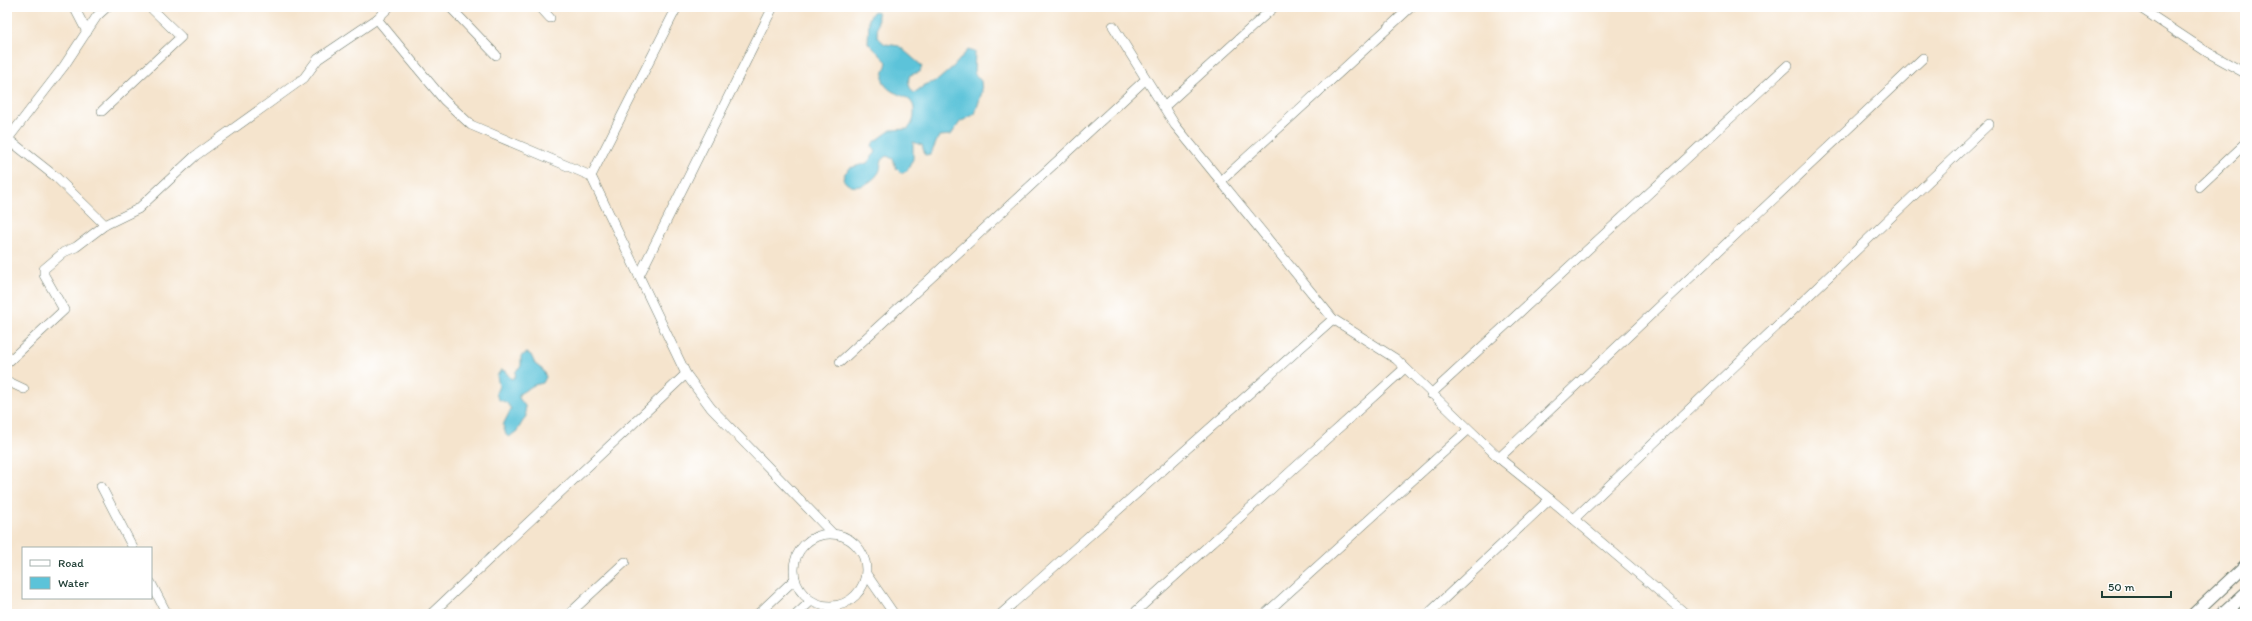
<svg xmlns="http://www.w3.org/2000/svg" width="2252" height="621" font-family="Itim,sans-serif">
<style>
.water{fill:#5cc3d9;stroke:#3e8086}
.lines{fill:none;stroke-linecap:round;stroke-linejoin:round}
.minor-casing{stroke:#6a776a;stroke-width:10}
.major-casing{stroke:#6a776a;stroke-width:14}
.minor{stroke:#fff;stroke-width:9}
.major{stroke:#fff;stroke-width:12}
</style>
<rect width="100%" height="100%" fill="#fff"/>
<filter id="ink" filterUnits="userSpaceOnUse"><feTurbulence type="fractalNoise" baseFrequency=".025" numOctaves="2"/><feDisplacementMap in="SourceGraphic" scale="8" xChannelSelector="R" yChannelSelector="G"/><feConvolveMatrix kernelMatrix="1 2 1 2 8 2 1 2 1" color-interpolation-filters="sRGB"/></filter>
<filter id="wash" filterUnits="userSpaceOnUse"><feTurbulence type="fractalNoise" baseFrequency=".012" numOctaves="4" result="noise"/><feDisplacementMap in="SourceGraphic" scale="16" xChannelSelector="R" yChannelSelector="G"/><feGaussianBlur stdDeviation="0.9" result="paint"/><feColorMatrix in="noise" values="0 0 0 0 0 0 0 0 0 0 0 0 0 0 0 0 0 1.4 0 .05"/><feComposite in="paint" operator="in"/></filter>
<g filter="url(#wash)">
<rect width="100%" height="100%" fill="#f5e4cd"/>
<g class="water">
<path d="M876 11 878 14 877 37 885 44 899 46 922 66 920 72 910 75C907 80 909 89 914 93L925 85 938 80 954 66 968 50 975 52 974 73 981 81 982 92 975 114 960 122 951 135 939 136 931 154 925 155 922 145 913 142V159L907 171 901 173 896 168 893 159 887 156 882 160C880 164 881 169 879 172 872 184 852 194 843 179L845 173 850 168 867 163 876 152 872 146 873 143 891 130 908 129C912 124 914 120 914 114 917 91 888 99 883 80 882 74 886 68 887 62L868 43 869 18 873 12Z"/>
<path d="M527 353 531 355 535 364 543 370 546 377 543 383 534 385 519 394V398L525 406 526 416 517 431 509 437 506 435 503 425 511 409 507 403 498 399 496 393 499 386 497 376 501 370 505 371 511 379 515 377 516 371 521 366V356Z"/>
</g>
</g>
<g filter="url(#ink)">
<g class="lines">
<defs>
<g id="minor">
<path d="M74 7 87 32"/>
<path d="M389 7 377 19 444 100 471 125 591 176 686 374 711 408 832 533"/>
<path d="M450 7 496 55"/>
<path d="M540 7 550 18"/>
<path d="M2139 7 2207 52 2245 73"/>
<path d="M1113 26 1175 125 1333 319 1396 359 1499 458 1550 499 1686 614"/>
<path d="M1164 107 1274 7"/>
<path d="M102 111 181 37 150 7"/>
<path d="M8 139 56 177 105 225"/>
<path d="M7 140 64 66 97 16 107 7"/>
<path d="M591 176 677 7"/>
<path d="M1221 181 1411 7"/>
<path d="M2199 187 2245 144"/>
<path d="M639 276 773 7"/>
<path d="M840 362 1146 79"/>
<path d="M7 363 64 310 44 275V269L64 252 76 247 105 225 138 209 195 156 304 78 318 59 377 19"/>
<path d="M7 381 24 389"/>
<path d="M1431 394 1788 65"/>
<path d="M1499 458 1923 58"/>
<path d="M101 486 133 548"/>
<path d="M1574 519 1989 124"/>
<circle cx="830" cy="570" r="36"/>
<path d="M867 575 894 614"/>
<path d="M151 583 167 614"/>
<path d="M431 614 686 374"/>
<path d="M569 614 625 562"/>
<path d="M758 614 795 579"/>
<path d="M797 614 811 601"/>
<path d="M1001 614 1333 319"/>
<path d="M1133 614 1405 368"/>
<path d="M1265 614 1468 430"/>
<path d="M1428 614 1550 499"/>
</g>
<g id="major">
<path d="M2194 614 2245 566"/>
<path d="M2223 614 2245 594"/>
</g>
</defs>
<use href="#minor" class="minor-casing"/>
<use href="#major" class="major-casing"/>
<use href="#minor" class="minor"/>
<use href="#major" class="major"/>
</g>
</g>
<rect width="2252" height="621" fill="none" stroke="#fff" stroke-width="24"/>
<rect x="22" y="547" width="130" height="52" fill="#ffffff" stroke="#a5b1ae"/>
<rect x="30" y="560" width="20" height="6" fill="#ffffff" stroke="#a5b1ae"/>
<text x="58" y="567" font-size="12" fill="#1f3d34">Road</text>
<rect x="30" y="577" width="20" height="12" fill="#5cc3d9" stroke="#a5b1ae"/>
<text x="58" y="587" font-size="12" fill="#1f3d34">Water</text>
<path d="M2102 591v6h69v-6" fill="none" stroke="#1f3d34" stroke-width="2"/>
<text x="2108" y="591" font-size="12" fill="#1f3d34" stroke="#ffffff" stroke-width="3" paint-order="stroke">50 m</text>
</svg>
